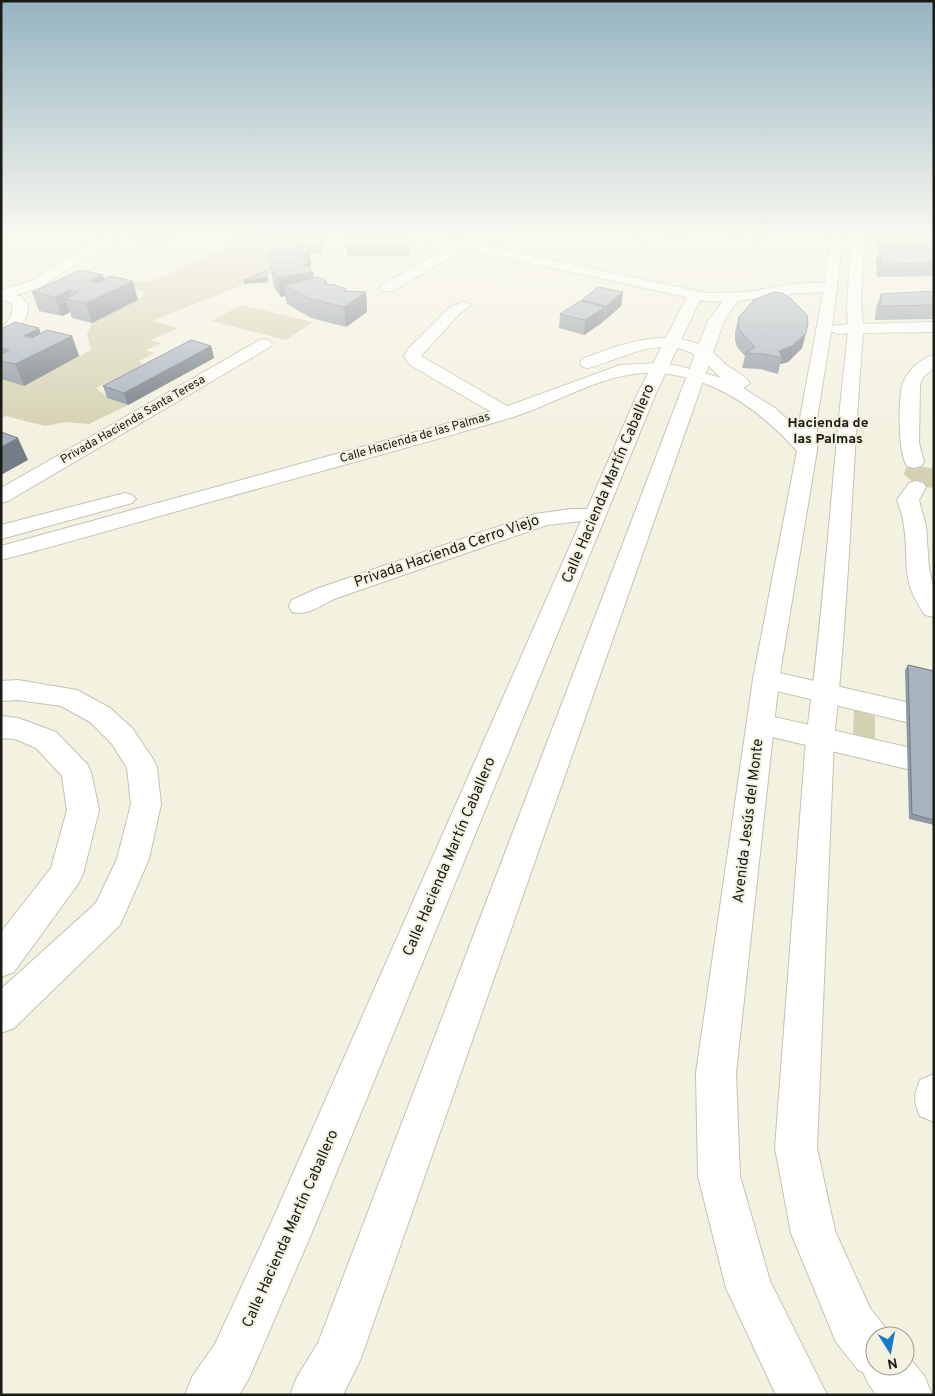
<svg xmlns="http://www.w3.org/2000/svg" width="935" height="1396" font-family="Overpass,sans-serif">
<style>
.green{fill:#d5d2b3}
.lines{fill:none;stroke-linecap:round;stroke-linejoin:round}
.street-casing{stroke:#c5c3b3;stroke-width:2}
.secondary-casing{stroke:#c5c3b3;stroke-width:2}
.street{fill:#fff;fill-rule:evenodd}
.secondary{fill:#fff;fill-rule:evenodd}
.wall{fill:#909aa4}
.shaded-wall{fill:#757d86}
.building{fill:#a7b3bf;stroke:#757d86}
.labels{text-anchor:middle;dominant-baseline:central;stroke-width:4;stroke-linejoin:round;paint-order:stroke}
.far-street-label{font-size:12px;fill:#1b1b15;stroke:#f3f1e0}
.far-neighbourhood-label{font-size:14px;font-weight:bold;fill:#1b1b15;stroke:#f3f1e0}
.street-label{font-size:15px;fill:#1b1b15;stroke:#f3f1e0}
</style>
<rect width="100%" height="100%" fill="#f3f1e0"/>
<g class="green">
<path d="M245 236H286L284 241 268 244 272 273 152 321 179 328 151 340 162 343 146 350 155 353 139 361 145 366 96 388 110 399 128 405 89 424 66 422 45 426 6 416 1 418V379L24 385 91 350 87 334 92 323 138 300 146 292 124 285C137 277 142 285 153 280 185 269 215 252 245 236Z"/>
<path d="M241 305 313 322 286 340 212 321Z"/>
<path d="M915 465 934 469V488C922 487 912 483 904 474L906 468Z"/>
<path d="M854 710 875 716V740L853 735Z"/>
</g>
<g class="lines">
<defs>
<g id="street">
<path d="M105 236H120L41 287 16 295 20 296 28 305 27 316 14 335H2L1 330 11 316 13 306 10 302 1 300V290L31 281Z"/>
<path d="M422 236H439L706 293C722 293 738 293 753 291 779 287 810 279 836 285L838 288 836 291 831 292 800 293 737 301 724 321 361 1358 343 1395H290L297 1377 318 1343 696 352 708 321 722 302 700 300 656 393 310 1237 249 1378 239 1395H185L192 1377 215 1344 272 1221 581 521 547 525 334 599C320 606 308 616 292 612L289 606 292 600 316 589 535 514 571 509H587L638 393 687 297 465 249 392 291H382L380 288 382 285 451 246 431 242Z"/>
<path d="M635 236C661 236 686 242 713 243 729 243 742 236 758 236 737 263 665 246 637 239Z"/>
<path d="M463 302 468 303 470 306 460 313 421 356 512 409 515 413 512 417 506 418 500 417 410 365 404 357 408 349 450 307Z"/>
<path d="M264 339 270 341 272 344 270 347 8 501 1 503V488L258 341Z"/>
<path d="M934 355V368L923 377 920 385 919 443 924 462 921 466 914 468 907 466C898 453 898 397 903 383 908 370 921 358 934 355Z"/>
<path d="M916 481 923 483 926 487 919 500 926 526 929 569 934 589V617L925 615C899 577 910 566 904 526 903 517 900 509 897 500L909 483Z"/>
<path d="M766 670 906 702 916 705 920 712 916 719 906 722 756 686 753 679 756 672Z"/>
<path d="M18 680 77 690 110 708 132 728 153 759 157 767 161 804 149 859 120 925 14 1028 1 1033V989L96 903 117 859 131 804 127 768 112 744 90 722 61 706 18 700 1 701V681Z"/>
<path d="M761 714 907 747 917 750 922 758 917 766 907 769 751 732 747 725 751 718Z"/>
<path d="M1 716 18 718 56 732 87 764 91 772 99 810 83 874 78 884 14 972 1 977V932L51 868 67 810 62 776 36 748 15 739 1 738Z"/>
<path d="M934 1074V1122L920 1116C913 1101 914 1095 920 1080Z"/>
</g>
<g id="secondary">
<path d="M831 236H843L832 326 848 324 847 304 852 236H864L861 304 863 324 934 322V332L863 333C852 468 849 604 834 739L817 1148 835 1231 870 1308 892 1336H875V1366H905V1352L925 1377 932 1395H876L868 1383 863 1372 858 1370 836 1342 791 1233 775 1148 806 739C825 605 832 468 848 333L838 334 831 331 817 419V450L779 679 736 1073 740 1176 770 1281 827 1395H776L726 1288 698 1176 696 1073 753 679 797 451C760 410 716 378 660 373 607 369 559 403 510 418 419 445 327 469 235 495 157 516 80 540 1 560V546L500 409 620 365 659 363 679 366 721 378C713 371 707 362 698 357 662 332 624 359 588 368L582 367 580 363 582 359C622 344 667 326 708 349 715 353 719 359 725 364 733 370 744 375 750 383L743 388 775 408 798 429 824 288Z"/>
<path d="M125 493 132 495 136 499 132 503 1 539V525Z"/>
</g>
</defs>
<use href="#street" class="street-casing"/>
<use href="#secondary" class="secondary-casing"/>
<use href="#street" class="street"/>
<use href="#secondary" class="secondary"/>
</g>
<g class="wall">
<path d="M133 236H177L156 245 134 240Z"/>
<path d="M345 236 409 246V256H347Z"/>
<path d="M876 236H934V276L877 277 876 260 878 253Z"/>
<path d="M321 240 322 253 309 254 311 265 310 268 313 278 327 282V284L346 289 347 291 366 292 367 312 346 327 311 318 287 304 285 296 281 297 274 287 271 269 285 242Z"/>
<path d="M104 280 138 300 92 323 72 318 70 312 62 316 39 311 32 292Z"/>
<path d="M934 291V319L875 320 876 308 881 294Z"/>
<path d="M623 292 621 306 604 321H603V322L584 335 559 328 560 314 582 302V300Z"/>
<path d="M739 317 806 333 802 348 788 362 780 364 778 374 760 369 742 368 745 356 737 347 735 340V332Z"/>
<path d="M1 329 41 333 72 336 79 356 24 386 1 379Z"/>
<path d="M211 346 214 358 128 405 107 398 103 386Z"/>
<path d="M908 665 934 671V825L909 819 905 670Z"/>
</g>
<g class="shaded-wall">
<path d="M159 236H177L156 245 155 238Z"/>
<path d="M308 247 311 265 309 271 313 272 315 291 284 285 285 296 281 297 278 278 303 264H307L305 255Z"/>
<path d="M103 275 108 293 133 281 138 300 92 323 86 303 90 281Z"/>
<path d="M268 278V282L244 284V280Z"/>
<path d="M346 289 348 304 366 292 367 312 346 327 344 307V291Z"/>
<path d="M69 290 72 300 65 299 70 312 62 316 55 297Z"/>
<path d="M623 292 621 306 604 321 606 306Z"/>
<path d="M605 307 603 322 584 335 585 320Z"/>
<path d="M39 328 46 348 24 336Z"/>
<path d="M806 333 802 348 788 362 780 364 782 358 779 351Z"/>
<path d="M72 336 79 356 24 386 15 364Z"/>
<path d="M211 346 214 358 128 405 124 393Z"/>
<path d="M18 438 28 460 1 475V447Z"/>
</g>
<g class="building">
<path d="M145 236H159L155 238Z"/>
<path d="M317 236V240H321V246L301 247 300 242H285V237Z"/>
<path d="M345 236H406L409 246H346Z"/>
<path d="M882 236H934V243L883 240Z"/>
<path d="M276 241 300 242 298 247H308L305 255H301L302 258H306L308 264H303L304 267 308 266 313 272 278 278 271 269 269 254Z"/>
<path d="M880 247 934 252V263L882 264Z"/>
<path d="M81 270 103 275 90 281 98 283 110 276 133 281 86 303 65 299 79 292 69 290 55 297 32 292Z"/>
<path d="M266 271 268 278 244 280Z"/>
<path d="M319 277 327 282 324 283 329 285 332 284 346 289 344 291 366 292 344 307 308 298 284 285Z"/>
<path d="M598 287 623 292 606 306 582 300Z"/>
<path d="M934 291V305L880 306 881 294Z"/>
<path d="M774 292 782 293 791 299 807 315 808 323 806 333 792 346 779 351 782 358 764 354 746 353 755 347 741 332 738 325 739 317 754 300Z"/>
<path d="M580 301 605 307 585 320 560 314Z"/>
<path d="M15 322 39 328 24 336 32 338 47 330 72 336 15 364 1 361V354L9 350 1 348V329Z"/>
<path d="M191 340 211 346 124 393 103 386Z"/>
<path d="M1 432 18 438 1 447Z"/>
<path d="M908 665 934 671V820L912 814Z"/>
</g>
<linearGradient id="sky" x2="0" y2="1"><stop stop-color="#95b4c1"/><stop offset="0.55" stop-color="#faf9f1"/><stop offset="1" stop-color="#faf9f1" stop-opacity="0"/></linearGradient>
<rect width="935" height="431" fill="url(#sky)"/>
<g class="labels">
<g class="far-street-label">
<text transform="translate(133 420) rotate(-30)">Privada Hacienda Santa Teresa</text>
<text transform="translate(415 438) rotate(-16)">Calle Hacienda de las Palmas</text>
</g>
<g class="far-neighbourhood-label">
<text x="828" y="423">Hacienda de<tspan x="828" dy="16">las Palmas</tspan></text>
</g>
<g class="street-label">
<text transform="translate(609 484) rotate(-67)">Calle Hacienda Martín Caballero</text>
<text transform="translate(447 552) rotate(-19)">Privada Hacienda Cerro Viejo</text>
<text transform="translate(749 821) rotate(-83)">Avenida Jesús del Monte</text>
<text transform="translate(450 857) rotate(-67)">Calle Hacienda Martín Caballero</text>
<text transform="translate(291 1229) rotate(-66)">Calle Hacienda Martín Caballero</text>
</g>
</g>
<rect width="935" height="1396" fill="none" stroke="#1b1b15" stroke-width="5"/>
<g transform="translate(890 1351) rotate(169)"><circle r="24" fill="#f3f1e0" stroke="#9d9b8f"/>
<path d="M0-4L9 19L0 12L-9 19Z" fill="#197bc7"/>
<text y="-8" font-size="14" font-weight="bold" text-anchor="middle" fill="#1b1b15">N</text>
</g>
</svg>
